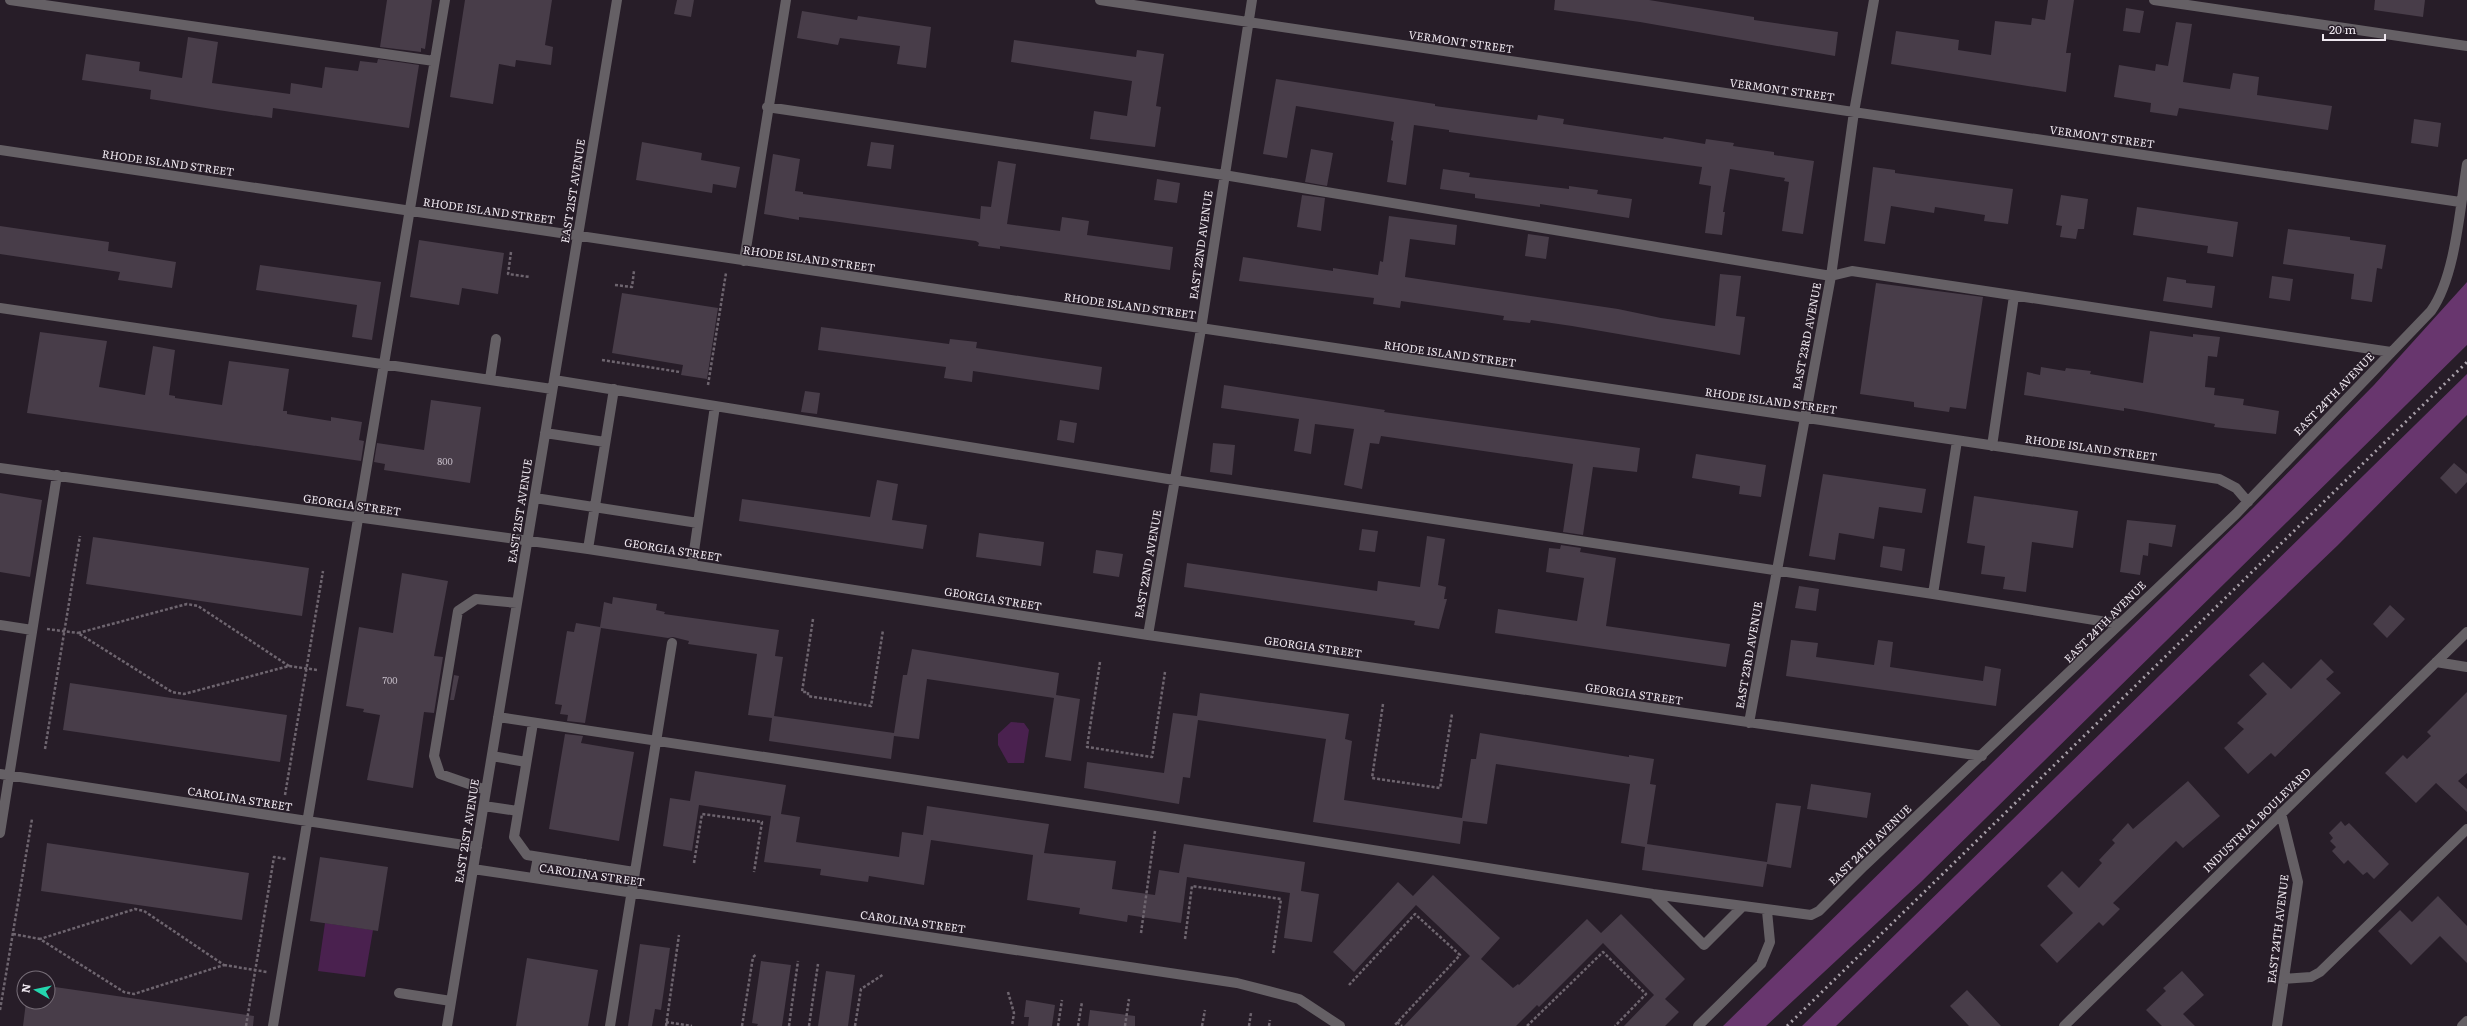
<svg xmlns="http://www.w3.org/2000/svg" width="2467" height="1026" font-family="Literata,serif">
	<rect width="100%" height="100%" fill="#271d28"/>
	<!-- green -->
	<path fill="#4a214f" d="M1011,722L1024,723L1029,730L1024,763H1008L998,745V734Z
		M325,923L373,930L365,977L318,971Z"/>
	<!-- forest -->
	<path fill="#68366e" d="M2467,282V345L1921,882L1766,1026H1723L2253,508L2374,385Z
		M2467,374V415L2338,545L1836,1026H1802Z"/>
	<!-- building -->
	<path fill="#483d49" d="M387,0H432L425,49L421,48V52L380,47Z
		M465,0H552L545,45L553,47L551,65L516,60L515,67L499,64L493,104L450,97Z
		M677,0H694L691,17L674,14Z
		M1555,0H1649L1754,17V20L1838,32L1835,56L1640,22L1554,10Z
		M2048,0H2074L2066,53H2071L2066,92L1891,64L1896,31L1959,40L1958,50L1991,55L1995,21L2031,25L2032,18L2045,20Z
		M2375,0H2425L2423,17L2374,10Z
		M2126,8L2144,11L2140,33L2123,31Z
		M802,11L857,20L858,16L931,27L926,68L897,64L900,46L840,38L838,45L797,38Z
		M2176,22L2192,24L2183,82L2230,89L2233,73L2259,77L2257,95L2332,106L2328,130L2179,108L2177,116L2150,112L2151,103L2114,97L2119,65L2155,71L2156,64L2168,66Z
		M188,37L218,42L212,83L290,94L291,83L322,88L325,67L358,71L360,61L377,63L378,59L419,65L409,128L273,108L272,118L218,110L150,99L151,90L82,80L86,54L140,62L139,71L182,78Z
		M1014,40L1136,57L1137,50L1164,54L1156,106L1161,107L1155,147L1090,139L1094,111L1127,116L1132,81L1011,62Z
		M1276,79L1435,104V106L1537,120L1538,115L1564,119L1563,124L1663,139L1664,137L1705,144L1706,139L1734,143L1733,146L1774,152V155L1814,161L1803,234L1782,231L1789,182L1784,181L1785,178L1730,169L1723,212H1725L1722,235L1705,233L1711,186L1699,184L1702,167L1449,132V130L1414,125L1406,185L1387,182L1393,141L1391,140L1394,122L1296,106L1287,158L1263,154Z
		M2414,119L2441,123L2438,147L2411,143Z
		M642,142L702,153L701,160L740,167L736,188L713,184L712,193L636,180Z
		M871,142L894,145L891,169L867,166Z
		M1311,149L1333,153L1327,186L1305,182Z
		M773,154L800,159L795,191L803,192V194L980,219L981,206L991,207L998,161L1016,164L1007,224L1060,231L1062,217L1089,221L1087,235L1173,247L1170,270L1000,246V249L978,246L979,243L976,241L832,221L799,217V220L764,214Z
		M1873,167L1895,170V173L2013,189L2008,224L1984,221L1985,215L1935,207L1934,213L1891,206L1885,244L1864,241Z
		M1443,169L1470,173L1469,177L1569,189V186L1598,190L1597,194L1632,199L1629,218L1540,204V207L1475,198V194L1440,189Z
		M1157,179L1180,183L1177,203L1154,200Z
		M1302,195L1325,198L1321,231L1297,227Z
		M2061,195L2088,199L2084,229H2078L2076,239L2060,237L2062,226L2056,225Z
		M2137,207L2238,222L2233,257L2207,253L2208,246L2133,235Z
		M1389,216L1457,225L1455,245L1410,239L1405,277L1618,309L1661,318L1715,326L1720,274L1741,276L1736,316L1745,317L1740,355L1572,326L1531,320L1530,323L1503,320L1504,316L1401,301L1400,308L1373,304L1374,298L1239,281L1243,257L1333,271V268L1378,275L1380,261L1383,262Z
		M0,226L109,242L108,251L176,262L172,288L118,280L120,272L0,254Z
		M2288,229L2350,237V240L2386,245L2382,269L2377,268L2372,302L2351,299L2354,274L2283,264Z
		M1528,234L1549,237L1546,259L1525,256Z
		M419,240L504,253L498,294L462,288L459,305L410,297Z
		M260,265L381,282L372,340L352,337L357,305L256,290Z
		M2272,276L2293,279L2290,301L2269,298Z
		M2167,277L2186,280V283L2215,286L2212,308L2163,301Z
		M1876,283L1983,297L1966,409L1950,407L1949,412L1914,407V402L1860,394Z
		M622,293L718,308L707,379L681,375L683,365L612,353Z
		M821,327L949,344L950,339L977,342L976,348L1102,367L1099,390L973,371L972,382L944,378L946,367L818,350Z
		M2150,331L2193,337V334L2220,337L2217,357L2208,356L2205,387L2215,388L2214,395L2244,399L2243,405L2279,411L2276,434L2214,427L2215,424L2124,408V411L2024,395L2027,372L2040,375L2041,367L2065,371L2066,368L2091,371L2090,374L2143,383Z
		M40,332L107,341L99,387L145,395L153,346L175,350L169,395L175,396V398L222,405L229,361L289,369L283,411H287V414L331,421V417L362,422L359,440L364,441L361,461L27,413Z
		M1224,385L1385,410L1384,412L1640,448L1637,472L1593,467L1583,535L1563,532L1573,464L1381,436L1379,444L1370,443L1362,489L1344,485L1354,429L1315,424L1311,454L1294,451L1299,419L1221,408Z
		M805,391L820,393L817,414L801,412Z
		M431,400L481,407L470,483L384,470L385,464L374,462L377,443L424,450Z
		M1060,420L1077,423L1074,443L1057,440Z
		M1213,443L1235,445L1232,475L1210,472Z
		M1696,454L1766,465L1761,497L1739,494L1740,486L1692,478Z
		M2454,463L2467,474V482L2456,494L2440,478Z
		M1823,474L1926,489L1922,513L1879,507L1874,539L1839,533L1835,560L1809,556Z
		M877,480L898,484L892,520L927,525L923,549L739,521L742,499L870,517Z
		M0,493L42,500L30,577L0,572Z
		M1974,496L2078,511L2073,548L2032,542L2026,592L2003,589L2005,577L1981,574L1985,546L1967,543Z
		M2127,520L2176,525L2172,547L2149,543L2148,556L2143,555L2140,575L2120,572Z
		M1362,529L1378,531L1375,552L1359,550Z
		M979,533L1044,542L1041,566L976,557Z
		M1427,536L1445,539L1438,585L1446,587L1444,599H1447L1439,629L1414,625L1415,621L1184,587L1187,563L1377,591L1378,581L1420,587Z
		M93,537L309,568L302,616L86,584Z
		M1561,545L1581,548L1580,552L1616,558L1606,626L1730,644L1726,667L1495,633L1498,609L1577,621L1584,578L1546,572L1549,548L1560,549Z
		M1883,546L1905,549L1902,571L1880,567Z
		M1096,550L1123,554L1119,577L1093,573Z
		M402,573L448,581L434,656L443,657L434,713L424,712L413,788L367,780L380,715L363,712L364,709L346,706L359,627L393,633Z
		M1799,586L1819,589L1816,611L1795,608Z
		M613,597L657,604L656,610L665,612L664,614L779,630L775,656L783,657L774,716L894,733L903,675H907L912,649L1059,673L1056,695L1080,699L1071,761L1045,757L1054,698L927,679L919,739L894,736L891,759L769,741L772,718L748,715L757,654L688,644L689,641L673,637L668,638L601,628L585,723L567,721L568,715L560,714L562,705L555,704L567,631L574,632L576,623L600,627L604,602L612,604Z
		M2390,605L2405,619L2387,638L2373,624Z
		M1791,640L1818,643L1816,657L1874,665L1878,640L1893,642L1890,667L1983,681L1985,666L2001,669L1996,706L1786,676Z
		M2321,659L2334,672L2326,679L2341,693L2275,757L2271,753L2248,774L2224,748L2244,729L2237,723L2267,694L2249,675L2263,662L2291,689Z
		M454,675L459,676L454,700H450Z
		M70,683L287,715L280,762L63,730Z
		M2467,692V773L2458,781L2467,789V812L2436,783L2416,803L2385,773L2403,755L2407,759L2431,736L2427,732Z
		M1200,693L1349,714L1345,739L1352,741L1344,800L1462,818L1471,759H1476L1480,733L1629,757V755L1654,759L1650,784L1656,785L1647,844L1767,862L1776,803L1801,806L1791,868L1767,864L1763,887L1642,870L1645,847L1621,843L1630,784L1496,764L1487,824L1463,821L1460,844L1313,822L1326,739L1198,720L1190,778L1183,777L1179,804L1084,788L1087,762L1164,773L1173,713L1197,716Z
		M565,734L583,736L581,743L634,752L619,841L549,829Z
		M695,771L786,785L781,814L800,817L796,842L899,857L902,832L923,835L927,806L1049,824L1044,853L1116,861L1112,889L1155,895L1159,870L1179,873L1184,844L1305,862L1301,891L1319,894L1312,942L1284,938L1290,893L1187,877L1181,923L1128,915L1127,922L1079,914L1080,908L1027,900L1033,855L931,840L924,885L869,876L868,882L853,880L820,875L821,869L764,862L771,816L699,805L692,851L663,846L670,798L690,801Z
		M2188,781L2220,816L2183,848L2176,841L2113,903L2120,909L2103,926L2099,922L2057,963L2040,945L2073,913L2047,886L2062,871L2079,888L2102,863L2099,860L2115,843L2112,840L2128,823L2133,829Z
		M1811,784L1871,793L1867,818L1807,809Z
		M2341,821L2345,826L2349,823L2389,864L2374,879L2367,872L2363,875L2348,860L2344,864L2332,851L2336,847L2330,841L2333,838L2329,833Z
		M47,843L249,873L242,920L41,891Z
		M320,857L388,867L378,931L310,921Z
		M1433,875L1500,938L1481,959L1513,988L1518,984L1519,985L1587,919L1601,933L1621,914L1685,979L1665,999L1679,1012L1665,1026H1624L1654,995L1603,943L1539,1007L1537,1005L1516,1026H1404L1470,956L1416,905L1354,972L1333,952L1398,882L1413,896Z
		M2438,896L2467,926V963L2440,936L2411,965L2378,931L2400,910L2412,922Z
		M640,944L670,948L661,1010L655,1009L652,1026H628Z
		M527,958L598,970L588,1026H516Z
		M761,961L791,965L782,1026H757L758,1024L752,1023Z
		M826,971L855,975L848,1026H818Z
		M2182,971L2204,995L2183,1014L2195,1026H2162L2146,1010L2166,991L2163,988Z
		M48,986L254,1016L253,1026H23L26,1002H48Z
		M1967,990L2001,1026H1969L1950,1006Z
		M1026,1000L1055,1005L1052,1026H1028L1029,1017H1024Z
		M1090,1010L1135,1016V1026H1088Z"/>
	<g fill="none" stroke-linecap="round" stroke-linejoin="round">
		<!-- path -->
		<path stroke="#6e656f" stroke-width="2.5" stroke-dasharray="3 2" stroke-linecap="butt" d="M511,252L508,274L530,277
			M615,285L632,287L634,271
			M602,360L680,372
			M708,385L726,273
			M813,619L802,692H808V696L871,706L883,630
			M47,629L78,633
			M1100,662L1087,747L1152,757L1165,672
			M289,666L198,606L187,604L78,633L172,692L184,694L289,666L317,670
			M1383,704L1372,778L1440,788L1452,714
			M45,749L80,536
			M285,795L323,571
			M694,863L702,814L762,822L754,872
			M1141,933L1155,831
			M13,934L40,939L124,992L134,994L224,965L144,911L135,909L40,939
			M1185,939L1192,886L1281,899L1273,954
			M224,965L267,972
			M1349,985L1415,914L1460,955L1394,1026
			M1008,992L1014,1013L1012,1026
			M0,1010L32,819
			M666,1022L692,1026
			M1397,1022L1402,1026
			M246,1026L274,857L286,859
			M666,1026L679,935
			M742,1026L753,957L757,954
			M789,1026L798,961
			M809,1026L818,964
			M855,1026L861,989L884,974
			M1058,1026L1062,1000
			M1078,1026L1082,1002
			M1125,1026L1129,999
			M1202,1026L1205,1010
			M1249,1026L1251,1013
			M1269,1026L1270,1020
			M1527,1026L1603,952L1646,994L1615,1026"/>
		<!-- minor -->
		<path stroke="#656065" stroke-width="10" d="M10,0L434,61
			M1100,0L2460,202
			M2154,0L2467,46
			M767,107L1224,175L1831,276L1852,271L2391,352
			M0,150L2219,479L2236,488L2248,502
			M744,261L786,0
			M0,308L552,389
			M490,379L496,339
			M554,380L1174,480L1933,594L2119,624
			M545,433L605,442
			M1992,446L2014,296
			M0,468L588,549L1148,635L1982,756
			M535,498L698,523
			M588,549L614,389
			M692,565L715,406
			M1933,594L1957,441
			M0,625L32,630
			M1148,635L1201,329L1252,0
			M2436,662L2467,667
			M498,717L1157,816L1653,894L1811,915L1819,911L1864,866L2236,514L2431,311C2456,276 2460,206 2467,164
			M533,723L514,837L527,855L634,872
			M1749,723L1831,276L1854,112L1874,0
			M492,756L526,762
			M0,774L477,847
			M486,790L440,774L434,756L458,611L476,599L517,603
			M484,806L518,811
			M0,833L57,475
			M473,869L1237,983L1299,999L1340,1026
			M534,878L538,857
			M582,885L585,864
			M1653,894L1704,945L1742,907
			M2284,979L2311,977L2320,972L2467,829
			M399,993L451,1001
			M273,1026L445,0
			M447,1026L617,0
			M610,1026L672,643
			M1698,1026L1761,964L1770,942L1767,911
			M2064,1026L2467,632
			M2277,1026L2298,882L2281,813
			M2462,1026L2467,1021"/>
		<!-- rail -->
		<path stroke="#a8a0a9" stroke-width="3" stroke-dasharray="2 4" stroke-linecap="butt" d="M1787,1026L2467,362"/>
	</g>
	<g text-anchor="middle" stroke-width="3" stroke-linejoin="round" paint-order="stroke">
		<!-- number labels -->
		<g font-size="9" fill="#c4bcc6">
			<text x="445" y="465">800</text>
			<text x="390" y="684">700</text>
		</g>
		<!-- street labels -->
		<g font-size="11" fill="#eee7ef" stroke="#271d28">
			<text transform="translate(1461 42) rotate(8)" y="4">VERMONT STREET</text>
			<text transform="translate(1782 90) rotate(8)" y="4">VERMONT STREET</text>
			<text transform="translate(2102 137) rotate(8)" y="4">VERMONT STREET</text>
			<text transform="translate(168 163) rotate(8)" y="4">RHODE ISLAND STREET</text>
			<text transform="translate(573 191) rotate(-81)" y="4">EAST 21ST AVENUE</text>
			<text transform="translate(489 211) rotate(8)" y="4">RHODE ISLAND STREET</text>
			<text transform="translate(1201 245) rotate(-82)" y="4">EAST 22ND AVENUE</text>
			<text transform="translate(809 259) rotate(8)" y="4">RHODE ISLAND STREET</text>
			<text transform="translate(1130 306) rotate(8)" y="4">RHODE ISLAND STREET</text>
			<text transform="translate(1807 336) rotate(-79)" y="4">EAST 23RD AVENUE</text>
			<text transform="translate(1450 354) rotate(8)" y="4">RHODE ISLAND STREET</text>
			<text transform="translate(2334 394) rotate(-46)" y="4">EAST 24TH AVENUE</text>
			<text transform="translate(1771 401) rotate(8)" y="4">RHODE ISLAND STREET</text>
			<text transform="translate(2091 448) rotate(8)" y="4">RHODE ISLAND STREET</text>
			<text transform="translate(352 505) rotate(8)" y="4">GEORGIA STREET</text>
			<text transform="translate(520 511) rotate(-81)" y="4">EAST 21ST AVENUE</text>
			<text transform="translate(673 550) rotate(9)" y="4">GEORGIA STREET</text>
			<text transform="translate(1148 564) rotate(-80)" y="4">EAST 22ND AVENUE</text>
			<text transform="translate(993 599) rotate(9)" y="4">GEORGIA STREET</text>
			<text transform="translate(2105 622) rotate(-45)" y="4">EAST 24TH AVENUE</text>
			<text transform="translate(1313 647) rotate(8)" y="4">GEORGIA STREET</text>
			<text transform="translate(1749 655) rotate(-80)" y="4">EAST 23RD AVENUE</text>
			<text transform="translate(1634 694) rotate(8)" y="4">GEORGIA STREET</text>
			<text transform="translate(240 799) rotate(9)" y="4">CAROLINA STREET</text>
			<text transform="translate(2257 820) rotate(-44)" y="4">INDUSTRIAL BOULEVARD</text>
			<text transform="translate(467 831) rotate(-81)" y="4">EAST 21ST AVENUE</text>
			<text transform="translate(1870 845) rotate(-44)" y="4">EAST 24TH AVENUE</text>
			<text transform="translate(592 875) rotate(8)" y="4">CAROLINA STREET</text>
			<text transform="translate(913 922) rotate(8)" y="4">CAROLINA STREET</text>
			<text transform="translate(2278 929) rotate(-83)" y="4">EAST 24TH AVENUE</text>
		</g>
	</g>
	<!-- north arrow -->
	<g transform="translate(36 990) rotate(279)"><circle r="19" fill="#271d28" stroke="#776e78"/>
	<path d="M0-3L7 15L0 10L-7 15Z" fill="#24d5ae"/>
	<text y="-6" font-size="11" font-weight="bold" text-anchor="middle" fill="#eee7ef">N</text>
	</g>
	<!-- scale -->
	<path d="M2323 34v6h62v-6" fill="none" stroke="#eee7ef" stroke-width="2"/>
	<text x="2329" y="34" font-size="12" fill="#eee7ef" stroke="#271d28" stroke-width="3" paint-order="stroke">20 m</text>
</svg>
